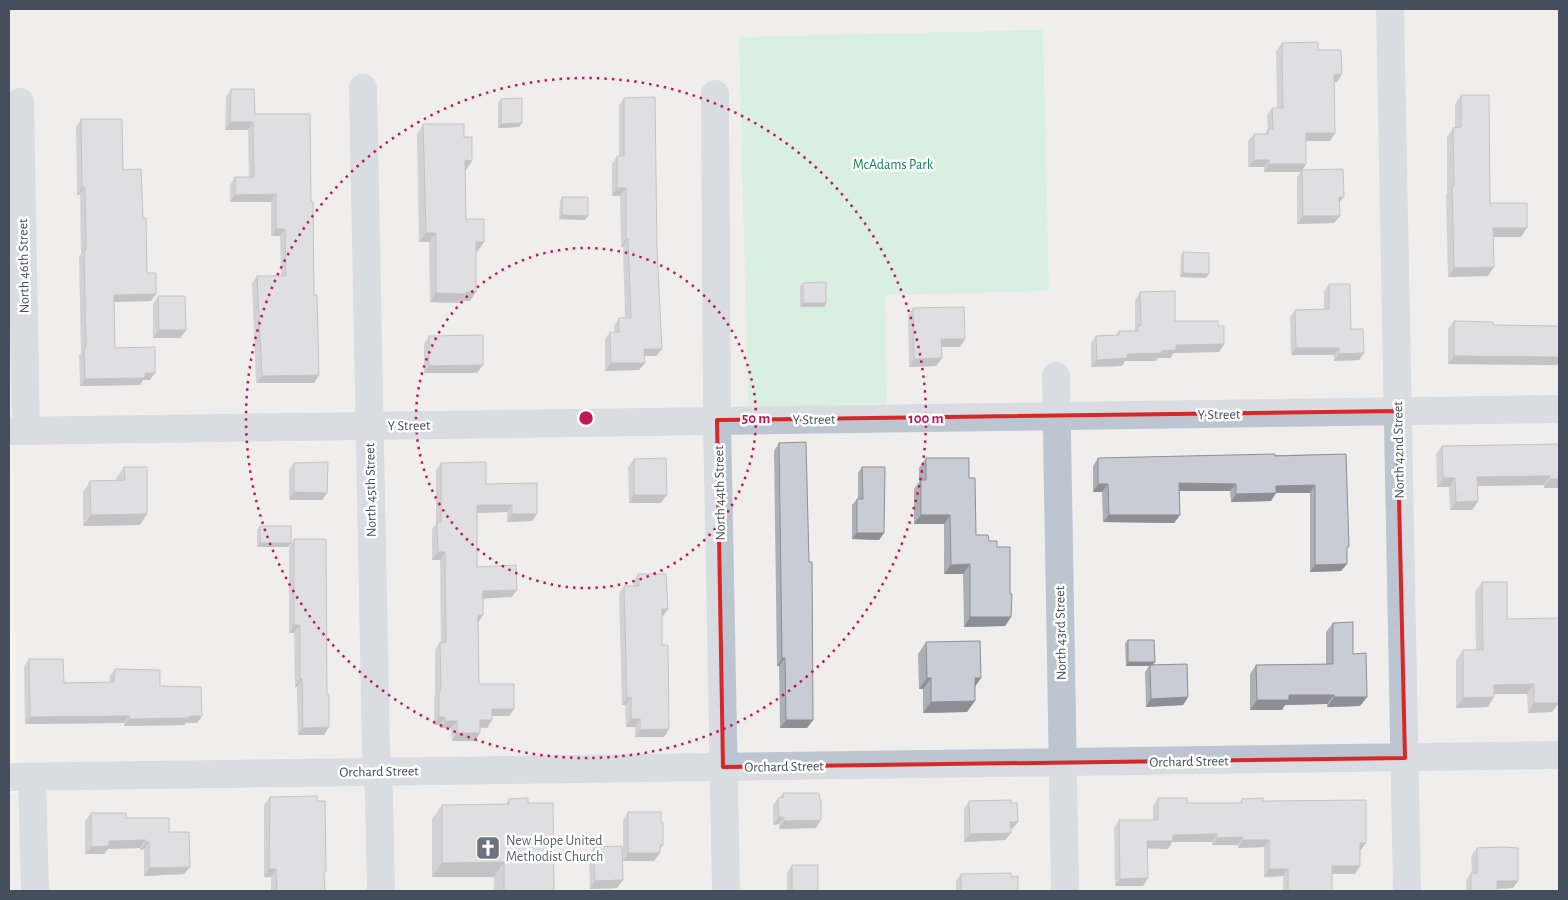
<svg xmlns="http://www.w3.org/2000/svg" width="1568" height="900" font-family="'Alegreya Sans',sans-serif">
	<rect width="100%" height="100%" fill="#f0eeed"/>
	<!-- commercial -->
	<path fill="#fcf8e6" d="M9,158L17,793L9,794Z"/>
	<!-- green -->
	<path fill="#baf0d5" d="M1043,30L1049,291L885,295L887,404L748,407L739,37Z"/>
	<g fill="none" stroke-linecap="round" stroke-linejoin="round">
		<!-- minor -->
		<path stroke="#bdc6d0" stroke-width="28" d="M1390,9L1407,891
			M363,88L376,750L379,794L381,891
			M715,94L717,420L726,891
			M20,102L26,431
			M1056,376L1065,891
			M9,431L1559,409
			M9,777L1559,755
			M32,777L35,891"/>
	</g>
	<!-- wall -->
	<path fill="#adafb6" d="M1282,43L1318,50L1342,74L1337,82H1335L1330,141H1306V164L1301,172H1264V167H1248V141L1254,134H1265L1268,129L1267,115L1272,108H1277L1276,51Z
		M231,89L255,114L311,200L314,383H256L252,283L257,276H281L280,236H271V202H230V185L235,177H249L248,130H225L226,97Z
		M1461,95L1490,203L1521,237H1493L1488,276L1448,277L1446,195L1447,193V137L1453,128H1455V104Z
		M624,98L657,249L662,349L656,356H645V363L639,370L605,371V339L610,332H614V326L619,318H625L623,247H621L620,196H612V164L617,156H619V105Z
		M501,99L522,123L519,127L498,128V103Z
		M81,119L123,170L143,218L147,273L151,301L114,302L115,348L150,380H143L140,385L80,386L79,355L81,353L79,257L81,254L80,194L77,195L76,127Z
		M423,124L464,137L466,170H465L466,219L478,251H476L470,301H461L460,303L430,302L429,242H419L417,134Z
		M1302,170L1339,203L1340,216L1334,223L1297,224V177Z
		M562,197L585,220L559,219L560,201Z
		M1183,252L1209,274L1206,278L1180,277L1181,256Z
		M803,283L826,303L824,307H800V286Z
		M1329,284L1364,353L1359,360L1334,361V355H1291L1290,317L1295,310L1324,309V291Z
		M1140,292L1175,321L1218,326L1224,344L1219,352L1174,353L1170,358H1158L1156,361H1125L1122,366L1091,367V343L1096,336L1116,335L1119,331H1134L1135,330V300Z
		M158,296L186,330L180,338H153V304Z
		M913,308L965,339L960,347H942V358L936,366L909,367L908,315Z
		M1454,321L1493,325L1557,365L1448,364V329Z
		M429,336L483,365L477,373H424V344Z
		M779,443L813,720L807,728H780L779,666H777L774,451Z
		M1559,444V488H1544V485L1477,486L1478,501L1472,510H1450L1449,487H1437L1436,454L1442,446Z
		M1346,454L1347,564L1341,571L1310,572V493H1276L1271,501L1231,502L1230,491H1179L1180,515L1174,523L1103,522L1102,492H1093V466L1098,458Z
		M926,458L969,478L976,535L989,541L997,547L1010,594L1011,617L1005,626L964,627L963,574H944V524H914V489L919,482V468Z
		M634,459L661,503H629L628,467Z
		M294,463L327,493L322,500H289V470Z
		M441,463L486,484L537,514L532,521L507,522V512L477,513V567L512,597L483,598L478,623L479,684L514,709L509,716H492L487,728H480V733L475,741H452L451,728H440V725H434V698L435,696V650L440,642H441L440,560H432V529L436,524V470Z
		M124,467L140,525L83,526V492L90,481L117,480L116,478Z
		M862,467L884,533L879,540L852,539V505L857,499H858V473Z
		M260,526L291,543L288,547H257V530Z
		M294,539L327,694L324,735H298L297,687H295L294,633H289V547Z
		M638,574L668,609L663,616H662V645L669,729L664,737H635V727H626L625,705H622L619,594L624,586H633V582Z
		M1482,582L1558,693L1552,712L1528,713L1527,694H1494L1488,707L1456,708V660L1463,650H1476L1475,592Z
		M1333,623L1353,654L1367,697L1360,706L1327,707V704L1285,705L1282,710H1250V674L1256,665L1326,664V632Z
		M1128,640L1155,662L1153,665L1188,697L1183,705L1146,707L1145,672L1149,666H1126L1125,644Z
		M926,642L981,678L975,687L967,712L923,713V689H919L918,654Z
		M29,659L64,683L109,682L110,676L115,669L160,686L202,716L197,723H186L184,725L124,726V723L25,724L24,666Z
		M783,793L816,828L779,829V824L773,825V805L778,798H780Z
		M270,797L324,875L325,891H271V877H264V805Z
		M1158,798L1187,803H1239L1242,799L1263,801L1366,843L1360,850L1355,874H1332V891H1283V876L1264,877V847L1238,848V845H1212V842H1172L1168,849L1148,848L1143,886H1115L1114,828L1119,820H1153V806Z
		M509,799L528,803L554,891H494V877H432V819L442,805L506,804Z
		M969,801L1011,803L1012,829H1010L1011,833L1005,840L964,842V809Z
		M628,812L661,822L663,845L660,849L654,861H623V820Z
		M91,813L126,818L169,832L190,867L184,874L144,876V849L140,850V848L108,849L104,854H85V821Z
		M594,847L623,880L617,888L590,889L589,855Z
		M1477,848L1513,888L1497,889V891H1466V880L1471,873H1472L1471,856Z
		M792,865L818,891H787V873Z
		M961,874L1011,877L1018,891H956V881Z"/>
	<!-- shaded-wall -->
	<path fill="#8d8f94" d="M1342,74L1337,82H1329L1334,75Z
		M230,122H253L248,130H225Z
		M522,123L519,127L498,128L501,124Z
		M1306,133H1335L1330,141H1301Z
		M465,160L472,161L466,170L459,169Z
		M1254,160H1269L1264,167H1248Z
		M1269,164H1306L1301,172H1264Z
		M82,187H85L80,194L77,195Z
		M617,188H626L620,196H612Z
		M276,194L271,202H230L235,195Z
		M1339,197H1344L1338,205Z
		M562,215L588,216L585,220L559,219Z
		M1303,216H1340L1334,223L1297,224Z
		M1493,228H1527L1521,237H1487Z
		M276,229H285L280,236H271Z
		M426,233H436L429,242H419Z
		M626,239H628L623,247H621Z
		M476,242H484L478,251H469Z
		M1494,267L1488,276L1448,277L1454,268Z
		M1183,273L1209,274L1206,278L1180,277Z
		M476,292L470,301H461L460,303L430,302L436,293Z
		M156,294L151,301L109,302L114,295Z
		M803,303H826L824,307H800Z
		M159,330H186L180,338H153Z
		M941,339H965L960,347H936Z
		M1224,344L1219,352L1174,353L1170,358H1158L1156,361H1125L1122,366L1091,367L1097,360L1127,354L1162,351L1176,345Z
		M1296,348H1339L1334,355H1291Z
		M644,349H662L656,356H639Z
		M1364,353L1359,360L1334,361L1339,354Z
		M1454,356L1559,357V362L1557,365L1448,364Z
		M942,358L936,366L909,367L914,359Z
		M611,363H645L639,370L605,371Z
		M483,365L477,373H424L429,366Z
		M145,373H155L150,380H143L140,385L80,386L85,379Z
		M319,375L314,383H256L262,376Z
		M1550,476L1544,485L1471,486L1477,477Z
		M1443,478H1455L1449,487H1437Z
		M1550,479H1559V488H1544Z
		M1179,483L1236,484L1230,491H1173Z
		M1098,484H1108L1102,492H1093Z
		M1315,485L1310,493H1276L1271,501L1231,502L1236,494L1276,486Z
		M294,492L327,493L322,500H289Z
		M634,495H667L661,503H629Z
		M1478,501L1472,510H1450L1456,502Z
		M477,505H512L507,512L472,513Z
		M147,514L140,525L83,526L91,515Z
		M512,514H537L532,521L507,522Z
		M921,515H950L944,524H914Z
		M1109,515H1180L1174,523L1103,522Z
		M857,533H884L879,540L852,539Z
		M260,543H291L288,547H257Z
		M438,552H445L440,560H432Z
		M970,564L963,574H944L951,565Z
		M1347,564L1341,571L1310,572L1315,565Z
		M517,590L512,597L478,599L483,591Z
		M662,609H668L663,616H656Z
		M483,615L478,623V616Z
		M970,617H1011L1005,626L964,627Z
		M294,625H300L294,633H289Z
		M782,658H785L779,666H777Z
		M1128,662H1155L1152,666L1150,665L1149,666H1126Z
		M927,678H931L923,689H919Z
		M975,678H981L973,689Z
		M300,679H302L297,687H295Z
		M1534,684L1527,694H1488L1494,685Z
		M1289,695H1334L1327,704L1285,705L1282,710H1250L1257,700Z
		M631,697L625,705H622L627,698Z
		M1188,697L1183,705L1146,707L1151,699Z
		M1334,697H1367L1360,706L1327,707Z
		M1494,697L1488,707L1456,708L1463,698Z
		M975,701L967,712L923,713L931,702Z
		M1534,703H1559L1552,712L1528,713Z
		M492,709H514L509,716H487Z
		M129,716L124,723L25,724L30,717Z
		M202,716L197,723H186L184,725L124,726L129,719Z
		M439,717H445L440,725H434Z
		M631,719H640L635,727H626Z
		M480,720H492L487,728L475,727Z
		M786,720H813L807,728H780Z
		M445,721H457L451,728H440Z
		M329,727L324,735H298L303,728Z
		M669,729L664,737H635L640,730Z
		M457,733H480L475,741H452Z
		M779,817H784L779,824L773,825Z
		M821,820L816,828L779,829L784,821Z
		M1010,822H1018L1012,829L1005,830Z
		M1011,833L1005,840L964,842L970,834Z
		M1217,834L1212,842H1172L1168,849L1142,848L1147,841L1173,835Z
		M1243,837L1238,845H1212L1217,838Z
		M145,840L140,848L108,849L104,854H85L91,847L109,841Z
		M1243,840H1269L1264,847L1238,848Z
		M146,842H149L144,849L140,850Z
		M1360,843H1366L1361,850H1355Z
		M628,853H660L654,861H623Z
		M504,862L494,877H432L442,863Z
		M1332,866H1360L1355,874H1327Z
		M190,867L184,874L144,876L149,868Z
		M269,869H276L271,877H264Z
		M1269,869H1288L1283,876L1264,877Z
		M1148,878L1143,886H1115L1120,879Z
		M623,880L617,888L590,889L595,881Z
		M1497,881H1518L1513,888L1491,889Z"/>
	<!-- building -->
	<path fill="#c9ccd4" stroke="#8d8f94" d="M1318,42V50H1341L1342,74L1334,75L1335,133H1306V164H1269V160H1254V134H1268V129H1273L1272,108H1283L1282,43Z
		M231,89H254L255,114H310L311,200L313,203L314,295H317L319,375L262,376L257,276H286L285,229H276V194L235,195V177H254L253,122H230Z
		M1461,95H1489L1490,203H1527V228H1493L1494,267L1454,268L1452,186H1454L1453,128L1461,127Z
		M655,97L657,249L662,349H644L645,363H611L610,332H619V318H631L628,239H626V188H617V156H624V98Z
		M522,98V123L501,124V99Z
		M81,119H122L123,170L141,169L143,218H146L147,273H156V294L114,295L115,348L155,347V373H145V378L85,379L84,348H86L84,250H86L85,187H82Z
		M423,124H464V137H472V161L465,160L466,219H484V242H476V292H466V294L436,293V233H426Z
		M1343,169L1344,197H1339L1340,216H1303L1302,170Z
		M562,197H588V216L562,215Z
		M1183,252L1209,253V274L1183,273Z
		M826,282V303H803V283Z
		M1329,284H1350L1351,329H1363L1364,353L1339,354V348H1296L1295,310L1329,309Z
		M1175,291V321H1218V326H1224V344L1176,345V350L1162,351V353L1127,354V358L1097,360L1096,336L1119,335V331H1138V326H1141L1140,292Z
		M158,296H185L186,330H159Z
		M964,307L965,339H941L942,358L914,359L913,308Z
		M1454,321L1493,322V325L1559,326V357L1454,356Z
		M483,335V365L429,366V336Z
		M806,442L809,562H812L813,720H786L785,658H782L779,443Z
		M1559,444V479H1550V476L1477,477L1478,501L1456,502L1455,478H1443L1442,446Z
		M1275,454V456L1346,454L1349,547H1347V564L1315,565V485L1276,486V493L1236,494V484L1179,483L1180,515H1109L1108,484H1098V458Z
		M666,458L667,495H634V459Z
		M926,458H969V478H975L976,535H988L989,541H997V547H1010V594H1012L1011,617H970V564L951,565L950,515H921V480H926Z
		M328,462L327,493L294,492V463Z
		M486,462V484L537,483V514H512V505H477V567L516,565L517,590L483,591V615L478,616L479,684H514V709H492V720H480V733H457V721H445V717H439V691H441L440,642L446,643L445,552H438L437,522H441V463Z
		M124,467H147V514L91,515L90,481L125,480Z
		M862,467H885L884,533H857V499H863Z
		M260,526H291V543H260Z
		M294,539H326L327,694H329V727L303,728L302,679H300V625H294Z
		M638,574H666L668,609H662V645H668L669,729L640,730V719H631V697L627,698L624,586H639Z
		M1482,582H1507V619L1559,618V703H1534V684L1494,685V697L1463,698V650H1483Z
		M1353,622V654L1366,653L1367,697H1334V695H1289V700H1257L1256,665L1333,664V623Z
		M1128,640H1154L1155,662H1128Z
		M980,641L981,678H975V701L931,702V678H927L926,642Z
		M29,659H63L64,683L114,682L115,669L160,670V686L201,687L202,716H189V718L129,719V716L30,717Z
		M1187,664L1188,697L1151,699L1150,665Z
		M783,793H819L820,800H821V820L784,821V817H779L778,798L784,797Z
		M317,796V801H325L326,872H324L325,891H277L276,869H269L270,797Z
		M528,798V803H553L554,891H504V862L442,863V805L509,804V799Z
		M1158,798H1187V803H1242V799L1263,798V801H1273L1366,800V843H1360V866H1332V891H1288V869H1269V840H1243V837L1217,838V834L1173,835V841H1147L1148,878L1120,879L1119,820H1158Z
		M1011,800V803H1017L1018,822H1010L1011,833L970,834L969,801Z
		M628,812H661V822H663V845H660V853H628Z
		M91,813H126V818H169V832H189L190,867L149,868V842H146L145,840L109,841V846L91,847Z
		M622,846L623,880L595,881L594,847Z
		M1504,847L1518,848V881H1497V891H1471V873H1477V848Z
		M792,865H818V891H792Z
		M1011,873V877L1018,876V891H961V874Z"/>
	<!-- marked area -->
	<path d="M0 0H1568V900H0ZM1397,411L1405,758L723,767L717,420Z" fill="#f0eeed" fill-opacity=".55" fill-rule="evenodd"/>
	<path fill="none" stroke="#d62828" stroke-width="4" stroke-linejoin="round" d="M1397,411L1405,758L723,767L717,420Z"/>
	<!-- distance rings -->
	<g fill="none" stroke="#c2185b" stroke-width="2.5" stroke-dasharray="2.5 5">
		<circle cx="586" cy="418" r="170"/>
		<circle cx="586" cy="418" r="340"/>
	</g>
	<!-- icons -->
	<defs>
		<symbol id="church-square" viewBox="-11 -11 22 22"><rect x="-9" y="-9" width="18" height="18" rx="4" fill="#6b7280" stroke="#fff"/><path d="M-1.2-6h2.4v3.5h3.3v2.4h-3.3V6h-2.4V-.1h-3.3v-2.4h3.3Z" fill="#fff"/></symbol>
	</defs>
	<g fill-rule="evenodd">
		<use href="#church-square" x="474" y="834" width="28" height="28"/>
	</g>
	<g text-anchor="middle" stroke-width="5" stroke-linejoin="round" paint-order="stroke">
		<!-- park labels -->
		<g font-size="14" fill="#147f57" stroke="#fff">
			<text x="893" y="169">McAdams Park</text>
		</g>
		<!-- street labels -->
		<g font-size="14" fill="#454e5c" stroke="#fff">
			<text transform="translate(23 266) rotate(-91)" y="5">North 46th Street</text>
			<text transform="translate(1219 414) rotate(-1)" y="5">Y Street</text>
			<text transform="translate(814 419) rotate(-1)" y="5">Y Street</text>
			<text transform="translate(409 425) rotate(-1)" y="5">Y Street</text>
			<text transform="translate(1398 450) rotate(-91)" y="5">North 42nd Street</text>
			<text transform="translate(370 490) rotate(-91)" y="5">North 45th Street</text>
			<text transform="translate(719 493) rotate(-91)" y="5">North 44th Street</text>
			<text transform="translate(1060 633) rotate(-91)" y="5">North 43rd Street</text>
			<text transform="translate(1189 761) rotate(-1)" y="5">Orchard Street</text>
			<text transform="translate(784 766) rotate(-1)" y="5">Orchard Street</text>
			<text transform="translate(379 771) rotate(-1)" y="5">Orchard Street</text>
		</g>
		<!-- worship labels -->
		<g font-size="14" fill="#5b616d" stroke="#fff" text-anchor="start">
			<text x="506" y="845">New Hope United<tspan x="506" dy="16">Methodist Church</tspan></text>
		</g>
	</g>
	<circle cx="586" cy="418" r="8" fill="#c2185b" stroke="#fff" stroke-width="2.5"/>
	<g font-size="15" text-anchor="middle" font-weight="bold" fill="#c2185b" stroke="#fff" stroke-width="5" stroke-linejoin="round" paint-order="stroke">
		<text x="756" y="423">50 m</text>
		<text x="926" y="423">100 m</text>
	</g>
	<!-- border -->
	<rect width="1568" height="900" fill="none" stroke="#454e5c" stroke-width="20"/>
</svg>
